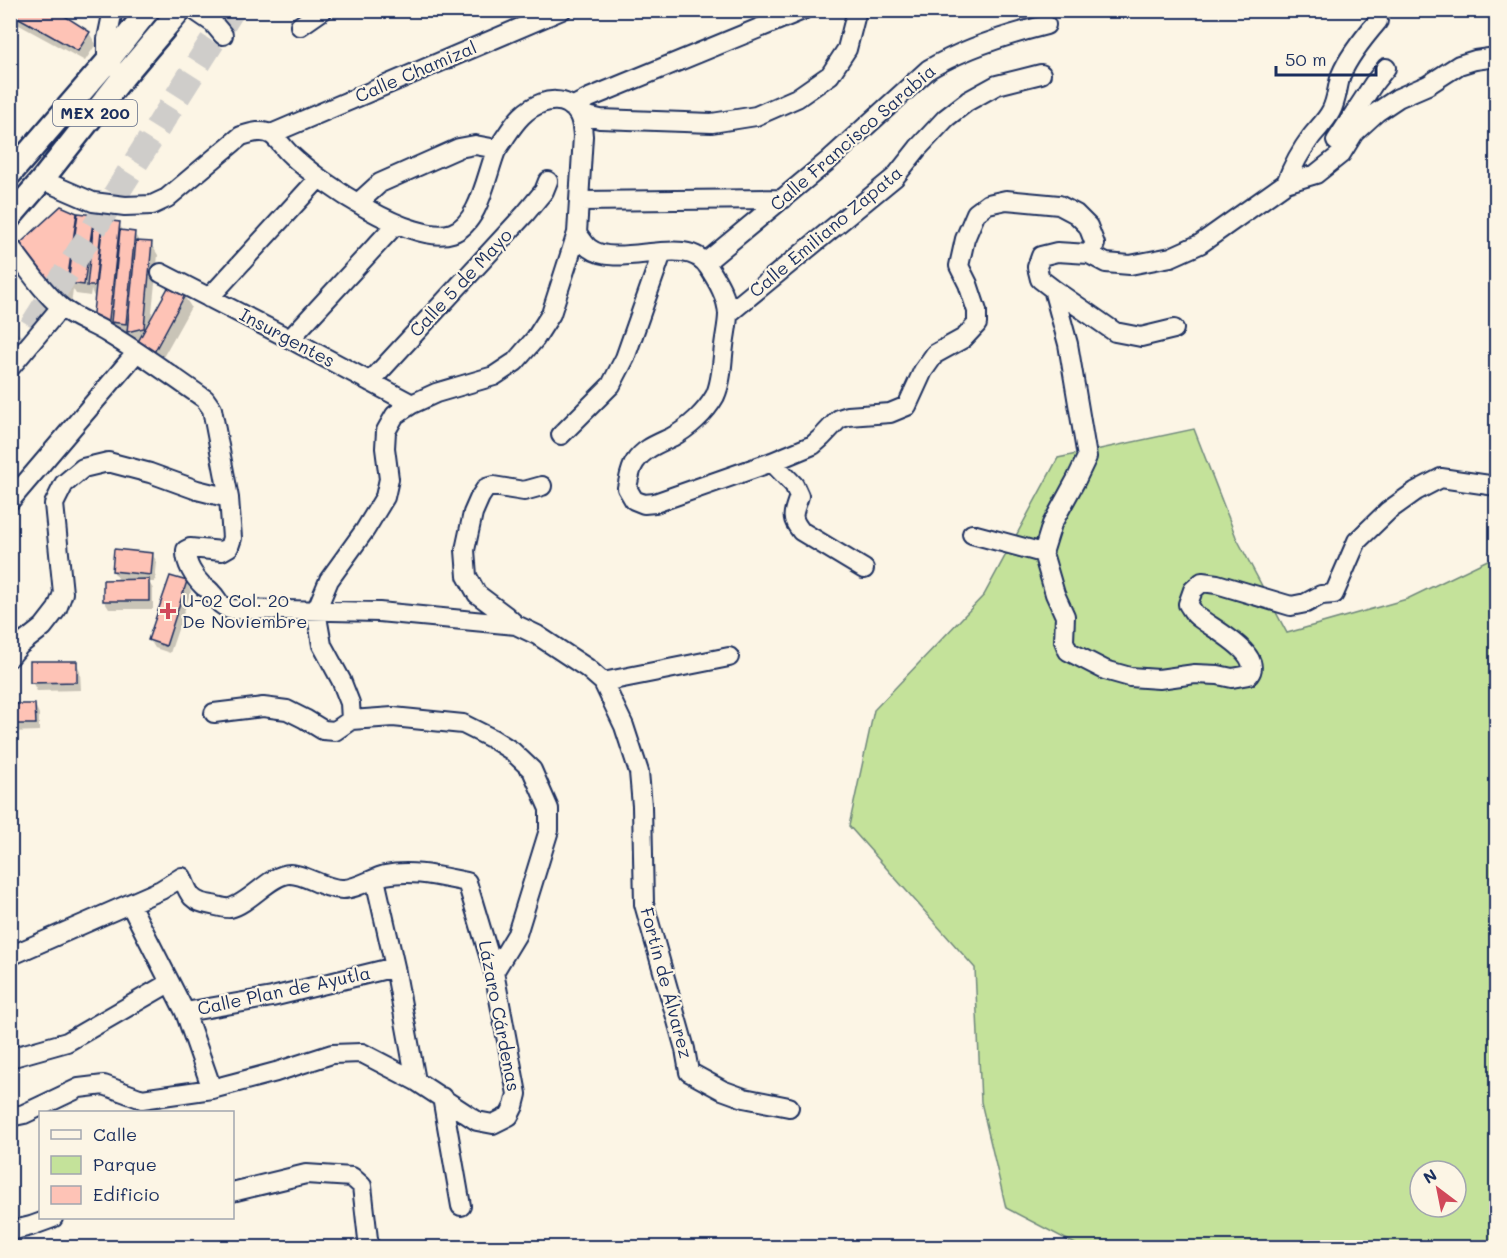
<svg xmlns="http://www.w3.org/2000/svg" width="1507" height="1258" font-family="Mali,sans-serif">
	<rect width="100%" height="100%" fill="#fcf5e5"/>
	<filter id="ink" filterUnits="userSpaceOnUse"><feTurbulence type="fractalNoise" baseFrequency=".0167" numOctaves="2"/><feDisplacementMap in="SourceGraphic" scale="12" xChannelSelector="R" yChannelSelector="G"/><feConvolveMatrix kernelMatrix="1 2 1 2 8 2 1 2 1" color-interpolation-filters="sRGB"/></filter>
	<g filter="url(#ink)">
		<!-- green -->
		<path fill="#c4e29a" stroke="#70887c" stroke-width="1.5" fill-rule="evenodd" d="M1194,429L1236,537L1287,633L1407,599L1496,556V1247H1081L1006,1208L981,1102L975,968L849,826L874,710L984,595L1058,458ZM1420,1171H1456V1207H1420Z"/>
		<!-- shadow -->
		<path fill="#0003" d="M10,10L62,16L89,33L96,44L85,61L10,20Z
			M76,214L79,220L93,217L97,223L119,224L124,232L134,233L140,243L151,244L158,255L151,321L184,296L191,307L157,368L140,341L135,342L131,334L119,333L115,327L113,338L91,290L90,296L76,294L73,289L70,313L23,259Z
			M152,554L157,562L155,582H149L153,589V609H109L104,601L119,581L113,571Z
			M186,582L191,591L170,653L155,648L150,640Z
			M76,662L80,671L81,690L37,691L32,682Z
			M35,705L39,714V731L10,732V706Z
			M10,738L16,746L17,764L10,765Z"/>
		<!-- building -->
		<path fill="#fec3b6" stroke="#1b2f5e" stroke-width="1.5" d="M10,10H60L63,15L90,32L78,51L10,13Z
			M61,206L77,213L64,304L15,248Z
			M78,213L94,215L84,285L68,283Z
			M103,220L120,222L108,328L92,322Z
			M94,221L102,222L95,286H87Z
			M120,230L135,232L126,324L111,322Z
			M136,241L152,242L144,328L127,332Z
			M169,286L185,295L151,358L134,349Z
			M114,549L153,553L151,575L112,571Z
			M170,576L187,581L166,646L148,640Z
			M149,579V601H103V580Z
			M30,661H77V682L30,683Z
			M10,704H35L36,724H10Z"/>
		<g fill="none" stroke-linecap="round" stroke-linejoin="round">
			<!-- highway-tunnel -->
			<path stroke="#cfcdca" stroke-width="26" stroke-dasharray="26 13" stroke-linecap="butt" d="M11,360L232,10"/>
			<defs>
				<path id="minor" d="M194,10L213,23L223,35
					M300,26L323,10
					M112,66L107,62V39L113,10
					M572,107L589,98L803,10
					M579,114L600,119L712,123L756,116L797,98L830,75L847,49L857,10
					M271,134L562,10
					M1336,141L1374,83L1386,68
					M42,180L93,202L125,206L152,205L167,198L241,136C251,133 263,129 272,135C279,140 284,149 291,155C319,182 413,246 452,233C479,224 486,176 496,151C499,146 503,141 506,136C516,121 525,109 542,103C550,100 561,100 568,104C581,112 582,123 583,136L577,233L551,314L535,339L515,362L494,376L436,393L412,404L395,415L386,431L385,448L389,479L385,497L365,530L329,580L316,611L322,645L341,680L350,703L351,720
					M1286,183C1293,165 1299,153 1311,137C1317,129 1326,121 1331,111C1337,100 1337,87 1341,75C1348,57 1366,35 1378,21
					M580,201L783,199
					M358,203L380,183L459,148L475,145L497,149
					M577,233C581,238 584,244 589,248C619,271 688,231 709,268C718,282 727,297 728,314C728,324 725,336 724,346C722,362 722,381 715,396C706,412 689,428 672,437C658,444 644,448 635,462C630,469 629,479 627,488L634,500L644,504L655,503L772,462L813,445L822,437L839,419L848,416L890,413L907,406L923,371L935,354L964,338L977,324V311L968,284L959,266L965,239L976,213L988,204L1006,200L1059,205L1076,214L1088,226L1095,244L1089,254L1057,252L1041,256L1037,267L1040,279L1053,289L1115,332L1141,337L1174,329
					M10,246C26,266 41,290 61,307C75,319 94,324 109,334C142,354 173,377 205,399L212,409L229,498L232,538L229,547L222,551L190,548L186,550C185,563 194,577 203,586C206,588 209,589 211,592C220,601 215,602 229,609L379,612L516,625L537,635L587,668L603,682L624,726L639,772L642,806L644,904L685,1049L689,1072L722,1090L744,1098L789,1107
					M1089,254L1106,263L1130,265L1171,257L1200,244L1286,183L1316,174L1341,154L1354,133L1377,112L1398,98L1428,85L1459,65L1475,60L1496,57
					M706,262L829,160L929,69C965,48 1006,35 1046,25
					M161,273L290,339L412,404
					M1053,289L1068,344L1087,457L1076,480L1052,524L1043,553L1055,594L1065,616L1064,641L1068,651L1105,670L1130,677L1159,679L1195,674L1218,675L1232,678L1249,675C1265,654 1209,627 1197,616C1193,613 1191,608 1188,604L1193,590L1202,582L1217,584L1291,606L1306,603L1321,595L1334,594L1357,541L1388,511L1416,491L1441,478L1496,486
					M209,298L319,178
					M728,314L895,177L918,148L946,118L968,101L997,85L1041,74
					M290,339L396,224
					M10,368L61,307
					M370,382L525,214L544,191L548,181
					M561,435L611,385L625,358L662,253
					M772,462L794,485L799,496C794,513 789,516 801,531L864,569
					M10,501L137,352
					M972,534L1043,553
					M516,625L505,615L477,594L467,576L465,550L473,513L480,497L486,488L493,486L524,491L542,486
					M10,657L20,645L43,627L57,609L63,593L54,504L64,484L83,468L108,462L150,473L197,490L229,498
					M603,682L729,657
					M214,713L263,707L287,710L305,719L323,730L335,731L351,720L393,717L463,724L493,739L512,751L532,770L549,809V830L517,934L494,972
					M375,879L395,967L416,1081
					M130,904L185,1012L212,1089
					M10,956L161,890L182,877C189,895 191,902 212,905C218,906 225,909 230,908C250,903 271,874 290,874C306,874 323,889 342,889C354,890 373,878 385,875C413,869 441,877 467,882L494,972L517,1094L514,1106L509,1116L493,1124L477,1121L416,1081L362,1053L332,1054L276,1072L212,1089L142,1099L104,1085L79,1088L24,1114L10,1117
					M185,1012L272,997L395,967
					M10,1058L67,1042L169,983
					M442,1097L461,1206
					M232,1192L306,1174L352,1177L362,1186L369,1248
					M10,1231L31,1226L53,1218"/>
				<path id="major" d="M10,174L107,62L148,10
					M10,217L42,180L124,76L180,10"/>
			</defs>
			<!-- minor casing -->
			<use href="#minor" stroke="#1b2f5e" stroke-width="22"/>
			<!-- major casing -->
			<use href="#major" stroke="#1b2f5e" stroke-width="27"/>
			<!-- minor -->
			<use href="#minor" stroke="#fcf5e5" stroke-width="18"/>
			<!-- major -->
			<use href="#major" stroke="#fcf5e5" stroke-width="22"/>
		</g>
	</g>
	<!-- markers -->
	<path fill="#d1495b" stroke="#fcf5e5" stroke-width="2" d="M165 602h6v6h6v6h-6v6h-6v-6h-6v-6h6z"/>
	<g text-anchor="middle" stroke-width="4.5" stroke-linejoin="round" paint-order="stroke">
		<!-- shield labels -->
		<rect fill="#fcf5e5" stroke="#5e6a86" stroke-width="1.5" x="53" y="100" width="84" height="26" rx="4.5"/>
		<g font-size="16" font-weight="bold" fill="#1b2f5e">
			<text x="95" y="119">MEX 200</text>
		</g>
		<!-- street labels -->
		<g font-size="18" fill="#1b2f5e" stroke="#fcf5e5">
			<text transform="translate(416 72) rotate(-23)" y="6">Calle Chamizal</text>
			<text transform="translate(853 138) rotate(-41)" y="6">Calle Francisco Sarabia</text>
			<text transform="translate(826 232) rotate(-40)" y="6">Calle Emiliano Zapata</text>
			<text transform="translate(461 283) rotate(-47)" y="6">Calle 5 de Mayo</text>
			<text transform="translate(287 338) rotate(28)" y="6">Insurgentes</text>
			<text transform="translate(666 983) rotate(75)" y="6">Fortín de Álvarez</text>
			<text transform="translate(284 991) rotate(-12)" y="6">Calle Plan de Ayutla</text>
			<text transform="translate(499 1016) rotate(79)" y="6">Lázaro Cárdenas</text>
		</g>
		<!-- poi labels -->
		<g font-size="18" fill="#1b2f5e" stroke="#fcf5e5" text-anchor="start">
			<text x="182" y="607">U-02 Col. 20<tspan x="182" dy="21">De Noviembre</tspan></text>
		</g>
	</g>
	<!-- margin -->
	<rect width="1507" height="1258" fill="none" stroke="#fcf5e5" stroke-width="36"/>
	<rect x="18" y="18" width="1471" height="1222" fill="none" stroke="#1b2f5e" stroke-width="2" filter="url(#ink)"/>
	<!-- legend -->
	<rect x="39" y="1111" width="195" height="108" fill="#fcf5e5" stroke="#a2a6af" stroke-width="1.5"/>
	<rect x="51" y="1130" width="30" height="9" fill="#fcf5e5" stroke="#a2a6af" stroke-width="1.5"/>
	<text x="93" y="1141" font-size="18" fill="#1b2f5e">Calle</text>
	<rect x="51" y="1156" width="30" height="18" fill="#c4e29a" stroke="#a2a6af" stroke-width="1.5"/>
	<text x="93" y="1171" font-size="18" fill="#1b2f5e">Parque</text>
	<rect x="51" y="1186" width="30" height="18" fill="#fec3b6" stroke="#a2a6af" stroke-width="1.5"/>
	<text x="93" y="1201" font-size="18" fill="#1b2f5e">Edificio</text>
	<!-- north arrow -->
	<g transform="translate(1438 1189) rotate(328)"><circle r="28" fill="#fcf5e5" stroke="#a2a6af" stroke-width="1.5"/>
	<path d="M0-4.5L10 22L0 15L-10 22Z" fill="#d1495b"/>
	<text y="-9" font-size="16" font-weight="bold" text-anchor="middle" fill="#1b2f5e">N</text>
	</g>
	<!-- scale -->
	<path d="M1276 66v9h100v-9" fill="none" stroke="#1b2f5e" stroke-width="3"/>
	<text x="1285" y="66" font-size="18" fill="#1b2f5e" stroke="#fcf5e5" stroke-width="4.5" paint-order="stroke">50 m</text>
</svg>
